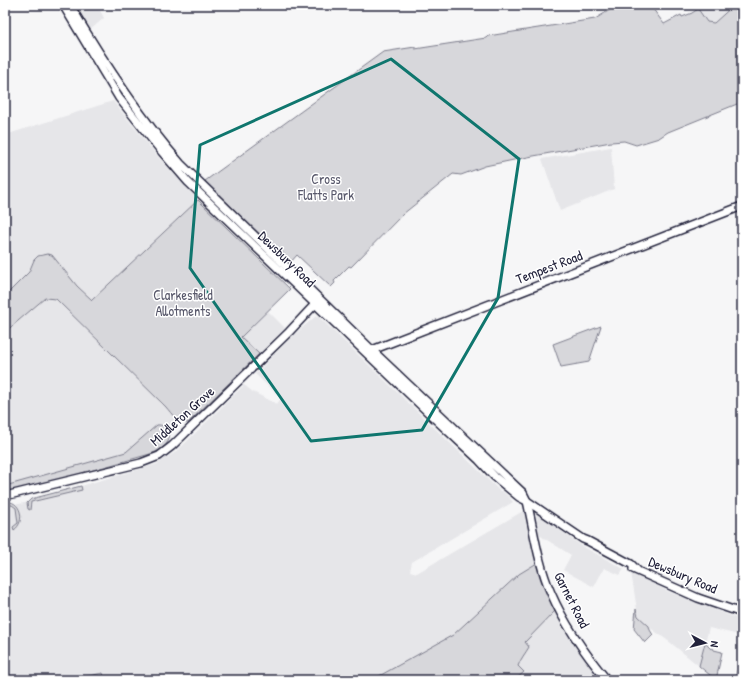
<svg xmlns="http://www.w3.org/2000/svg" width="747" height="685" font-family="'Patrick Hand',sans-serif">
	<rect width="100%" height="100%" fill="#f6f6f7"/>
	<filter id="ink" filterUnits="userSpaceOnUse"><feTurbulence type="fractalNoise" baseFrequency=".025" numOctaves="2"/><feDisplacementMap in="SourceGraphic" scale="8" xChannelSelector="R" yChannelSelector="G"/><feConvolveMatrix kernelMatrix="1 2 1 2 8 2 1 2 1" color-interpolation-filters="sRGB"/></filter>
	<g filter="url(#ink)">
		<!-- built -->
		<path fill="#e6e6e9" d="M77,5H97L104,18L90,30Z
			M702,5H734L714,23L707,22L698,9Z
			M113,101L160,159L198,200L92,300L42,254L38,256L34,260L29,272L5,296V135Z
			M611,147L614,189L560,211L542,159Z
			M45,298L56,299L166,407L179,421L169,433L165,427L126,452L5,486V332Z
			M268,311L285,328L259,354L241,337Z
			M316,316H318L500,491H502L509,497L513,502L412,562L410,571L417,573L523,511L525,512L530,533L536,563L551,603L571,639L602,680H105L103,673L84,677L76,680H5V506L31,502L82,489L81,486L157,464L177,451L244,385L253,392L277,404L281,398L255,374L295,334Z
			M536,513L582,546L624,569L620,575L604,568L594,587L563,570L571,555L539,535Z
			M631,572L667,591L734,617L737,619L740,626L739,635L709,628L699,666L671,643L645,624L638,616Z"/>
		<!-- green -->
		<path fill="#d7d7db" stroke="#7c7c8b" d="M618,5H650L664,24L681,15L682,17L692,13L698,9L707,22L714,23L734,5H742V102L668,132L659,138L636,145L624,141L611,142L528,157L485,166L461,175L453,174L403,214L351,267L349,266L334,281L335,283L331,287L297,255L290,263L286,259V256L282,252H278L205,181L383,52L415,47V49L486,38L488,36L595,19Z
			M198,200L290,289L241,337L259,354L188,423C178,424 172,414 166,407L56,299L45,298L5,332V296L29,272L34,260L38,256L47,254L52,255L77,286L92,300Z
			M601,326L589,362L561,367L553,344Z
			M157,425C167,424 173,435 167,443C163,449 156,452 150,454L40,485L5,493V486L126,452Z
			M81,486L82,490L31,502L30,510L28,509L27,503L31,499Z
			M5,502C21,499 26,522 14,530L13,527L18,523L16,508L12,505L5,506Z
			M537,563L548,595L555,611L525,642L529,647C525,654 521,658 518,666L524,672L515,680H372L453,635L519,574Z
			M636,609L638,616L649,626L650,630L653,635L645,643L634,629Z
			M705,643L711,649L713,648L714,650L722,652L716,680L699,666Z
			M103,673L105,680H76L84,677Z"/>
		<g fill="none" stroke-linecap="round" stroke-linejoin="round">
			<defs>
				<path id="secondary" d="M367,352L742,206
					M5,496L141,463L159,456L172,446L289,332L319,300
					M527,501C534,531 538,564 551,593C564,623 586,655 607,680
					M740,680L742,670"/>
				<path id="primary" d="M63,5L119,98L162,152L188,182L435,419L479,460L495,477L519,497L527,501L583,539L588,541L631,564L637,570
					M70,5C103,61 138,115 181,164L372,350L523,493L527,501
					M633,569L698,598L742,613"/>
			</defs>
			<!-- secondary casing -->
			<use href="#secondary" stroke="#22223b" stroke-width="10"/>
			<!-- primary casing -->
			<use href="#primary" stroke="#22223b" stroke-width="10"/>
			<!-- secondary -->
			<use href="#secondary" stroke="#fff" stroke-width="7"/>
			<!-- primary -->
			<use href="#primary" stroke="#fff" stroke-width="7"/>
		</g>
	</g>
	<!-- marked area -->
	<path fill="none" stroke="#0f766e" stroke-width="3" stroke-linejoin="round" d="M391,59L519,159L498,298L422,430L311,441L190,268L200,145Z"/>
	<g text-anchor="middle" stroke-width="3" stroke-linejoin="round" paint-order="stroke">
		<!-- park labels -->
		<g font-size="14" fill="#58586b" stroke="#fff">
			<text x="326" y="184">Cross<tspan x="326" dy="16">Flatts Park</tspan></text>
			<text x="183" y="300">Clarkesfield<tspan x="183" dy="16">Allotments</tspan></text>
		</g>
		<!-- street labels -->
		<g font-size="14" fill="#22223b" stroke="#fff">
			<text transform="translate(287 259) rotate(44)" y="5">Dewsbury Road</text>
			<text transform="translate(549 267) rotate(-21)" y="5">Tempest Road</text>
			<text transform="translate(182 416) rotate(-42)" y="5">Middleton Grove</text>
			<text transform="translate(683 575) rotate(23)" y="5">Dewsbury Road</text>
			<text transform="translate(572 600) rotate(63)" y="5">Garnet Road</text>
		</g>
	</g>
	<!-- margin -->
	<rect width="747" height="685" fill="none" stroke="#fff" stroke-width="20"/>
	<rect x="10" y="10" width="727" height="665" fill="none" stroke="#22223b" stroke-width="1.5" filter="url(#ink)"/>
	<!-- north arrow -->
	<g transform="translate(705 643) rotate(97)" stroke="#ffffff" stroke-width="3" paint-order="stroke">
	<path d="M0-3L7 15L0 10L-7 15Z" fill="#22223b"/>
	<text y="-6" font-size="11" font-weight="bold" text-anchor="middle" fill="#22223b">N</text>
	</g>
</svg>
